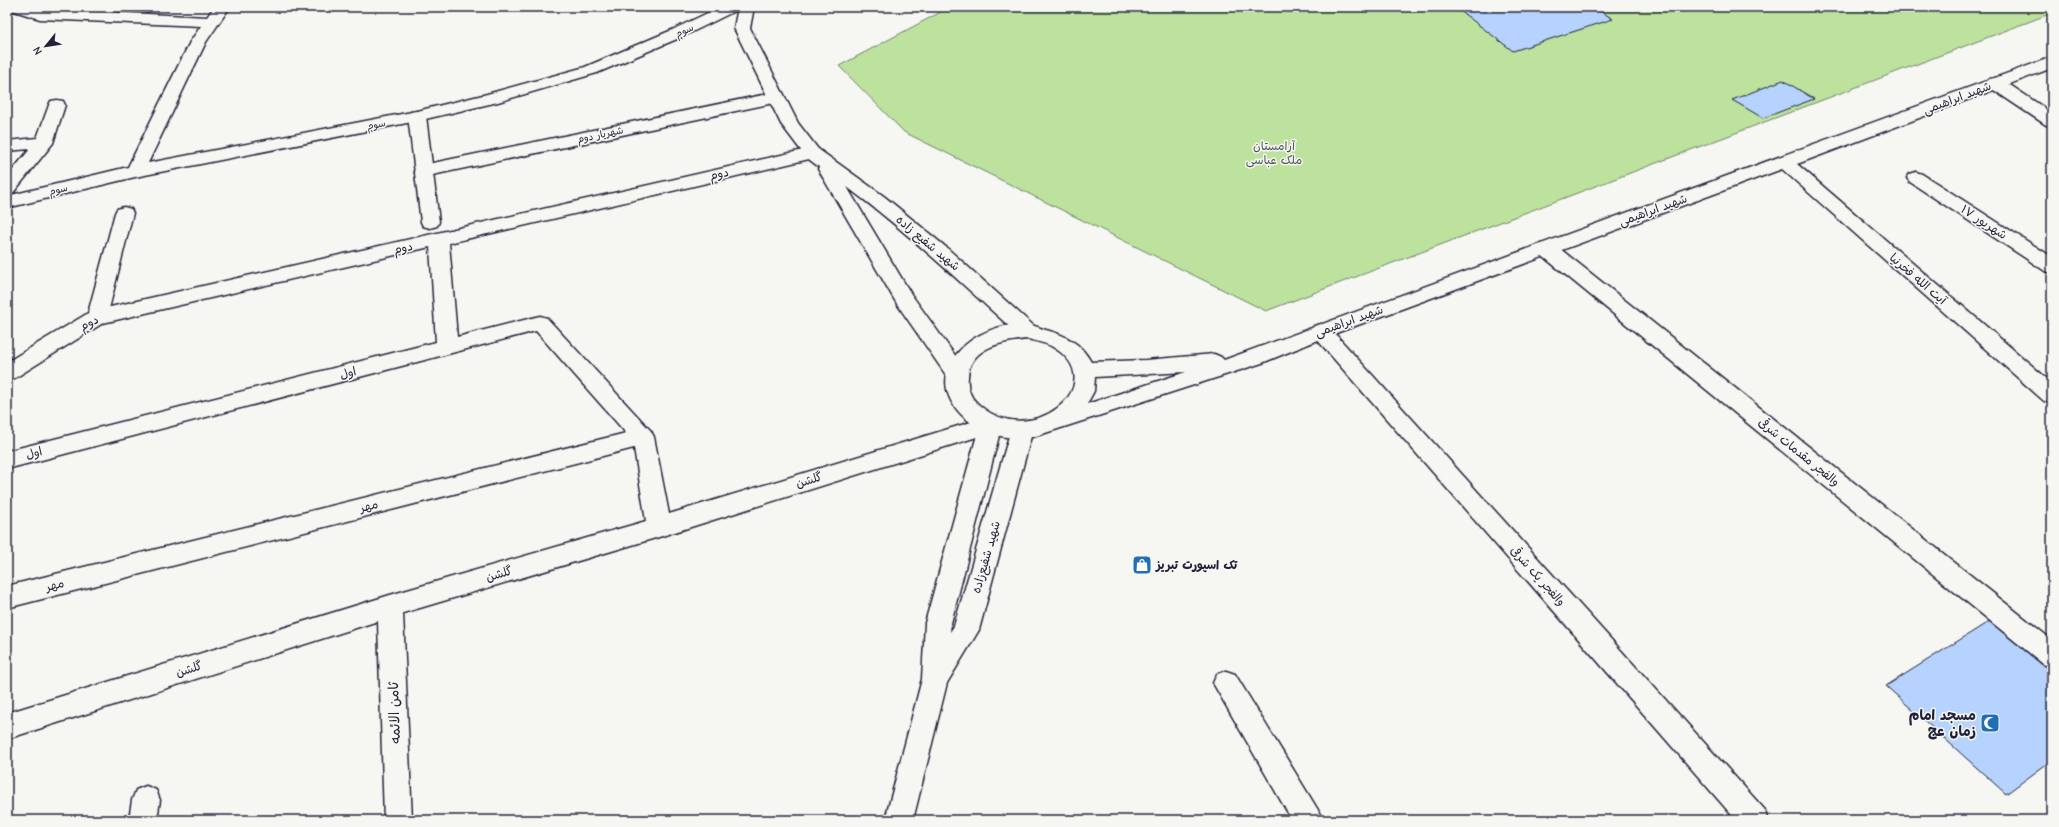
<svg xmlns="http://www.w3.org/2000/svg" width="2059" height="827" font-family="'Comic Neue','Playpen Sans Arabic',sans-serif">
	<rect width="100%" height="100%" fill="#f6f6f2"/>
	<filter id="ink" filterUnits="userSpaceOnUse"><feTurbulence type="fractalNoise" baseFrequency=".025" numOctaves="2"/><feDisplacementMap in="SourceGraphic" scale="8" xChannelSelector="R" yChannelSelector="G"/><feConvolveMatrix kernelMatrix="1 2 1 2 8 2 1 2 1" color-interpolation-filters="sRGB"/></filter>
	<g filter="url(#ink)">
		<!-- green -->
		<path fill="#bce29d" stroke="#6f826c" d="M950,7H2050L2052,8V13L1266,311L904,132L839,66Z"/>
		<!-- building -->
		<path fill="#b6d2ff" stroke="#22223b" d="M1455,7H1594L1613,19L1513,51Z
			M1783,80L1814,99L1763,118L1732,100Z
			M1993,619L2052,668V760L2006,794L1886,686Z"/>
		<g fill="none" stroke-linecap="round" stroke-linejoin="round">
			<defs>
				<path id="service" d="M8,7L207,17L214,7H230L206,42L148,163L417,111L487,94L585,67L672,30L720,7H740L737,10L684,36L597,73L498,102L417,121L135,177L7,208V196L128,167L190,42L201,26L40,19L11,10Z
					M777,92L783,93L785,97L783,101L423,177L417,175L414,171L417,167L423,165Z
					M57,100L63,101L65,105L53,143L13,193L7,195V177L30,149L7,151V141L37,138L49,105L51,101Z
					M124,207L131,209L133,213L107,317L104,322L97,324L90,322L87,317L115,213L117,209Z"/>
				<path id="minor" d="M1995,78L2001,79L2052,113V126L2046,125L1989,87L1987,83L1989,79Z
					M417,111L423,112L426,116L439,222L437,226L430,228L423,226L421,222L408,116L411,112Z
					M812,148L818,149L821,153L818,157L449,243L457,337L540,316L547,318L651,431L654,437L669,514L991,416L999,418L1002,424L999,430L659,537L403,613L412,820H384L378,621L7,739V713L390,595L646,521L634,448L7,608V586L626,433L536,331L7,469V451L436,342L430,247L103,323L15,378L7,380V362L90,312L97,310Z
					M1916,172L1922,174L2052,257V273L2045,271L1910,182L1907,178L1910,174Z
					M1547,243L1554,244L2052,640V668L2043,664L1540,254L1537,249L1540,244Z
					M1321,324L1328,326L1765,810L1769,820H1736L1314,336L1311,331L1314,326Z
					M1226,671L1235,674L1318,810L1322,820H1292L1213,683L1217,674Z
					M146,786L156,790L160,800L157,820H129L132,800L136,790Z"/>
				<path id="tertiary" d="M2052,57V68L1797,164L2052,383V403L2044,401L1782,169L1328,336L1262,363L1033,437C1024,437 1015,438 1006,437C991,435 975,427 965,418C914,372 977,319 1028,325C1034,325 1040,328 1046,330C1065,335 1081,343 1091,362L1146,360L1214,354L1221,357L1224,360ZM1028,339C1035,341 1045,343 1051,346C1117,382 1029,455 976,402C970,396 967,387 968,377C969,347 1004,341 1028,339ZM1186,372L1087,404L1094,391L1095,377Z"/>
				<path id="secondary" d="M738,7H754L750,28L798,123L818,149L885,197L947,248L1035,327L1038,332L1035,337L1028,339L1021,337C964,286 908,232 847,187L911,294L967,372L964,378L956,380L948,378L897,304L818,169L819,167L806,157L781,124L734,28Z
					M991,416L999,418L1002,424L951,623L950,632L954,626L1011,429L1014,423L1022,421L1030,423L1033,429L979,630L947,683L913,820H885L922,679L925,623L980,424L983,418Z"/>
			</defs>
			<!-- service casing -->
			<use href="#service" stroke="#22223b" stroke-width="3"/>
			<!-- minor casing -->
			<use href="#minor" stroke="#22223b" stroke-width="3"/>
			<!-- tertiary casing -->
			<use href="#tertiary" stroke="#22223b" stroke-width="3"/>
			<!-- secondary casing -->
			<use href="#secondary" stroke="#22223b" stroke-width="3"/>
			<!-- service -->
			<use href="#service" fill="#f6f6f2" fill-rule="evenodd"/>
			<!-- minor -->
			<use href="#minor" fill="#f6f6f2" fill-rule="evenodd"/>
			<!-- tertiary -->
			<use href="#tertiary" fill="#f6f6f2" fill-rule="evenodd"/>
			<!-- secondary -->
			<use href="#secondary" fill="#f6f6f2" fill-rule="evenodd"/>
		</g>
	</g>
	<!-- icons -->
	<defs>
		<symbol id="shop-square" viewBox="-11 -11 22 22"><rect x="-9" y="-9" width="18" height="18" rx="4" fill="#1f6fb2" stroke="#f6f6f2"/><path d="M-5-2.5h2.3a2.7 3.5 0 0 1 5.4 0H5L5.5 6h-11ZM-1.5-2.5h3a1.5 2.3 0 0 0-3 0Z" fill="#fff"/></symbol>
		<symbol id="mosque-square" viewBox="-11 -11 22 22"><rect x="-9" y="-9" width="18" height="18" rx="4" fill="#1f6fb2" stroke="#f6f6f2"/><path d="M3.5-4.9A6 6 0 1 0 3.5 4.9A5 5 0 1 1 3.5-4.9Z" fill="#fff"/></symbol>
	</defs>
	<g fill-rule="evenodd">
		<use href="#shop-square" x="1131" y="554" width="22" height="22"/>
		<use href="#mosque-square" x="1979" y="712" width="22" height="22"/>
	</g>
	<g text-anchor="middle" stroke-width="3" stroke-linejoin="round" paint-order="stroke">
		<!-- far-street labels -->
		<g font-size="10" fill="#22223b" stroke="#f6f6f2">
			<text transform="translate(684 30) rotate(-25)" y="4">سوم</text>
			<text transform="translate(376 124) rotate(-11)" y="4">سوم</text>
			<text transform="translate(600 134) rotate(-12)" y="4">شهریار دوم</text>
			<text transform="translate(58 189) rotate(-14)" y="4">سوم</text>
		</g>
		<!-- street labels -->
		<g font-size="12" fill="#22223b" stroke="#f6f6f2">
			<text transform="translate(1957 98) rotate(-21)" y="4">شهید ابراهیمی</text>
			<text transform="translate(719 174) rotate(-13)" y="4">دوم</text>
			<text transform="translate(1653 210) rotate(-20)" y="4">شهید ابراهیمی</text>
			<text transform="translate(1984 222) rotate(33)" y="4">۱۷ شهریور</text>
			<text transform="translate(928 243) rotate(40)" y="4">شهید شفیع زاده</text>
			<text transform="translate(403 248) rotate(-13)" y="4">دوم</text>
			<text transform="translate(1918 279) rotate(41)" y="4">آیت الله فخرنیا</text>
			<text transform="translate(1349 321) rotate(-20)" y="4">شهید ابراهیمی</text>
			<text transform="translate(89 323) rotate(-28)" y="4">دوم</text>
			<text transform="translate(348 373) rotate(-14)" y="4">اول</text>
			<text transform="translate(1799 452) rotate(39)" y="4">والفجر مقدمات شرقی</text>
			<text transform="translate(34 453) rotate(-14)" y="4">اول</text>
			<text transform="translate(809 480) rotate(-17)" y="4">گلشن</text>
			<text transform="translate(369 506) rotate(-14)" y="4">مهر</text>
			<text transform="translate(986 557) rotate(-74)" y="4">شهید شفیع‌زاده</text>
			<text transform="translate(499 574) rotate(-16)" y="4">گلشن</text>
			<text transform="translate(1538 576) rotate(48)" y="4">والفجر یک شرقی</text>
			<text transform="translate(55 585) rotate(-14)" y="4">مهر</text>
			<text transform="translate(189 669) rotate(-17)" y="4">گلشن</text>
		</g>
		<!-- park labels -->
		<g font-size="12" fill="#485254" stroke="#f6f6f2">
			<text x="1274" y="150">آرامستان<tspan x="1274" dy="14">ملک عباسی</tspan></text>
		</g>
		<!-- poi labels -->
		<g font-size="12" font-weight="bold" fill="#22223b" stroke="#f6f6f2" text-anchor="start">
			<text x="1156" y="569">تک اسپورت تبریز</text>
		</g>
		<!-- near-street labels -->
		<g font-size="14" fill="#22223b" stroke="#f6f6f2">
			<text transform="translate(394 713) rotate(-92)" y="5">ثامن الائمه</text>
		</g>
		<!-- near-poi labels -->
		<g font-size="14" font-weight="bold" fill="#22223b" stroke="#f6f6f2" text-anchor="end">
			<text x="1976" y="720">مسجد امام<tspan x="1976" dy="16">زمان عج</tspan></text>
		</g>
	</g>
	<!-- margin -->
	<rect width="2059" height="827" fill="none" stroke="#f6f6f2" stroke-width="24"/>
	<rect x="12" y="12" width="2035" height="803" fill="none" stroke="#22223b" stroke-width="1.5" filter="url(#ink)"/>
	<!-- north arrow -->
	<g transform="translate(46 46) rotate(240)" stroke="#f6f6f2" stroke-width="3" paint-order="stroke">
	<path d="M0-3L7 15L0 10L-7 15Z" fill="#22223b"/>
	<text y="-6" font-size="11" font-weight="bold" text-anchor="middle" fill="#22223b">N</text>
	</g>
</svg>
